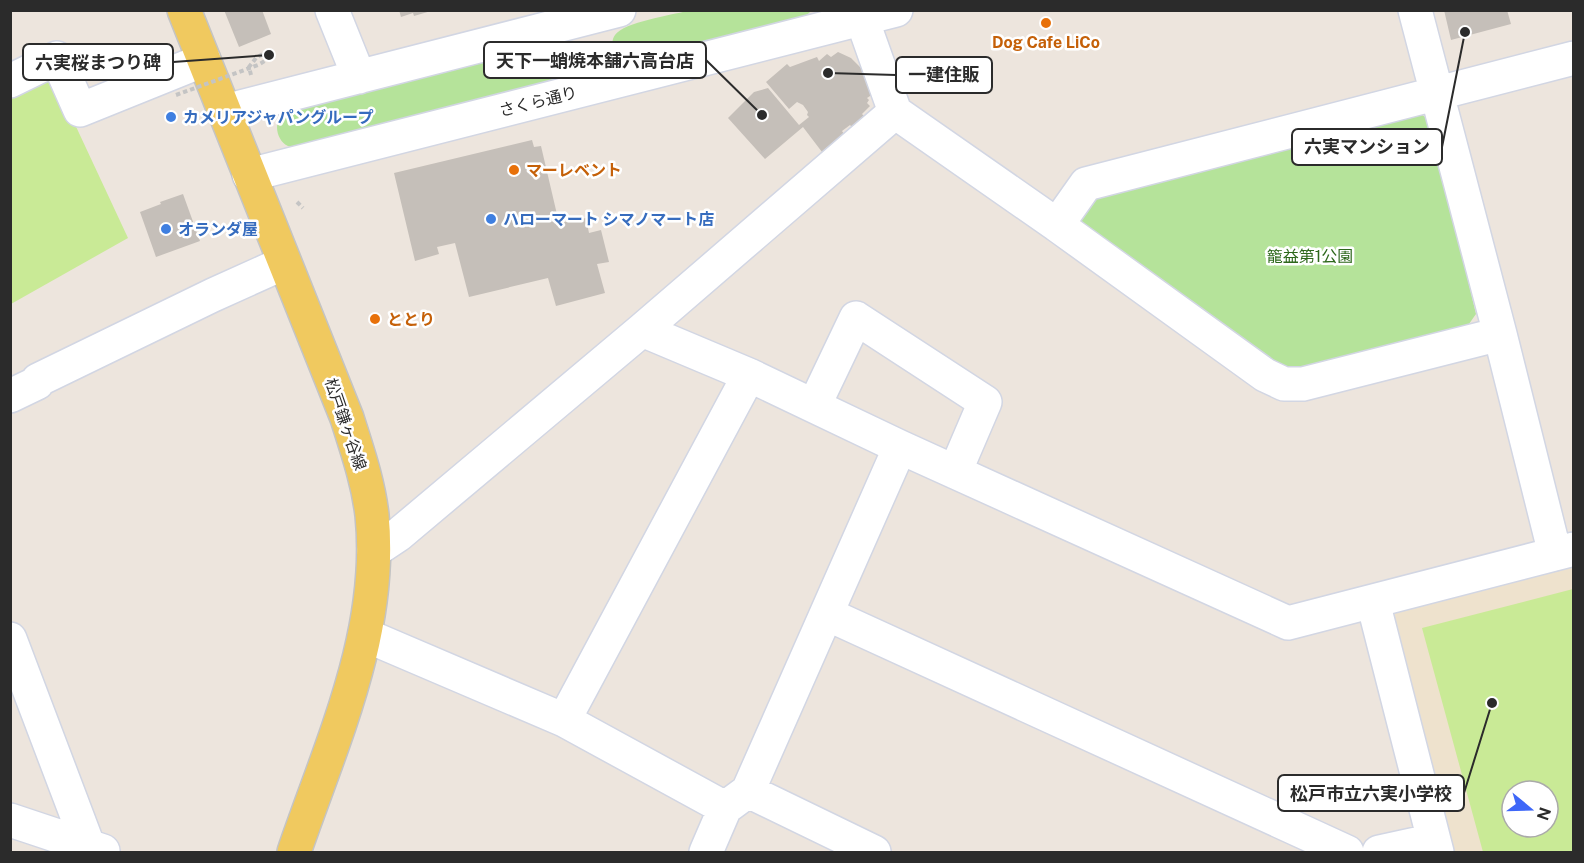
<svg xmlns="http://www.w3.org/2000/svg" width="1584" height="863" font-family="'Public Sans','Noto Sans JP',sans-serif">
	<rect width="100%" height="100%" fill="#ede5dd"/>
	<!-- education -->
	<path fill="#eee2cd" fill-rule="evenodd" d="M1573,564V852H1449L1389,616L1393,610ZM1512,791H1548V827H1512Z"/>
	<!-- green -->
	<path fill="#b5e39a" d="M687,11H811L807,15L791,21L625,62C619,59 615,55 613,48C612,44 612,39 615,35C624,22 672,15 687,11Z
		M543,47L557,55L558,75L551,82L302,146C297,147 292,148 288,146C278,142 273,125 281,117C284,115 291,113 294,111Z
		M1414,110L1430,120L1476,314L1464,331L1303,384L1057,225L1086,184Z"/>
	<!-- pitch -->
	<path fill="#c9ea96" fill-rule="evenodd" d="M51,73L128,238L11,304V93Z
		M1573,589V852H1483L1422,628ZM1512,791H1548V827H1512Z"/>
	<!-- building -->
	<path fill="#c5bfb9" d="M224,10H262L271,34L239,47Z
		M399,10H431V11L414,16L413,13L401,17Z
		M1444,10H1507L1511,24L1451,40Z
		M838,52L851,58L864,71L871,88L869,90L873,94L867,98L869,100L867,103L870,106L862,114L864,116L852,127L850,125L842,131L844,134L822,152L803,127L765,159L728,118L754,92L768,88L799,125L809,117L807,115L808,112L803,105L797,102L789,109L766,82L787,64L790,67L817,57L819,61L827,54L831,57Z
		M532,140L534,147L541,146L559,223L586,218L589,233L601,230L609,262L597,264L605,293L556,306L548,278L469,297L455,243L437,247L439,254L415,261L394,173Z
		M183,194L200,241L156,257L140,212L161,204L160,202Z"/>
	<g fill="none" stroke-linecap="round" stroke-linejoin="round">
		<defs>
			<path id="minor" d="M332,10L359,77
				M1415,10L1500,334L1555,554
				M862,19L895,112L1057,225
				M10,81L57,58L80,110L204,60
				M225,111L619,10
				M249,175L896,10
				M642,330L749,375L900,447L1288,623L1574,549
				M1500,334L1303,384H1284L1265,375L1057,225L1086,184L1574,58
				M10,396L37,383L38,380L213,295L284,263
				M814,406L856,318L985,402L955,472
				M374,551L398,535L642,330L895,112
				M1373,602L1437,852
				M827,614L1347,852
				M365,635L564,720L725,808L748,791L874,852
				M10,639L88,845
				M564,720L749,375
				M748,791L900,447
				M10,820L103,851
				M706,852L725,808
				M1379,852L1434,840"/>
			<path id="major" d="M184,10L347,418C357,450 368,481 372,515C384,632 331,744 294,852"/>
		</defs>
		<!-- minor casing -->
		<use href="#minor" stroke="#d2d6e3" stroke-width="36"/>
		<!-- major casing -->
		<use href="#major" stroke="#c4c4c4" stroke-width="36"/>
		<!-- path -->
		<path stroke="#c4c4c4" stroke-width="4" stroke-dasharray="4.5 3" stroke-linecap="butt" d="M251,75L249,67L256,58L270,50L273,56L258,65
			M297,202L303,208"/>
		<!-- minor -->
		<use href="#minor" stroke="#fff" stroke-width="33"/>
		<!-- major -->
		<use href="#major" stroke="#f0c95f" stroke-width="33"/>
		<!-- path-bridge -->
		<path stroke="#c4c4c4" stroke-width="4" stroke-dasharray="4.5 3" stroke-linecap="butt" d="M176,95L258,65"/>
	</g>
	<!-- markers -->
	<g fill="#e8710a" stroke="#fff" stroke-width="2">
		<circle cx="1046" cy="23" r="6"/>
		<circle cx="514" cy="170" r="6"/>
		<circle cx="375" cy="319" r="6"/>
	</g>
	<g fill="#3f7fe0" stroke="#fff" stroke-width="2">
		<circle cx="171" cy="117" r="6"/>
		<circle cx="491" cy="219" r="6"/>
		<circle cx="166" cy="229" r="6"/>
	</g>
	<g text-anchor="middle" stroke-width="5" stroke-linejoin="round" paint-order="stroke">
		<!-- food labels -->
		<g font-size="16" font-weight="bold" fill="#c56008" stroke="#fff" text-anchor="start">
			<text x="1046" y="48" text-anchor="middle">Dog Cafe LiCo</text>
			<text x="526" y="176">マーレベント</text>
			<text x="387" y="325">ととり</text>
		</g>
		<!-- street labels -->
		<g font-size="16" fill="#2b2b2b" stroke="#fff">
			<text transform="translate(538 101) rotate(-14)" y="6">さくら通り</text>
			<text transform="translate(346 424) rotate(71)" y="6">松戸鎌ヶ谷線</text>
		</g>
		<!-- shop labels -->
		<g font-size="16" font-weight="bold" fill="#366cbe" stroke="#fff" text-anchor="start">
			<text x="183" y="123">カメリアジャパングループ</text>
			<text x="503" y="225">ハローマート シマノマート店</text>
			<text x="178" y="235">オランダ屋</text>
		</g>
		<!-- park labels -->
		<g font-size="16" fill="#2d681b" stroke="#fff">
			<text x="1310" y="262">籠益第1公園</text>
		</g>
	</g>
	<!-- callouts -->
	<path fill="none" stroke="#2b2b2b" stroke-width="2" d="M762 115L706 60M269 55L173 62M828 73L896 75M1465 32L1442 147M1492 703L1464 793"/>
	<g fill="#2b2b2b" stroke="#fff" stroke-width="2">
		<circle cx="762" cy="115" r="6"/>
		<circle cx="269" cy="55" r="6"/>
		<circle cx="828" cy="73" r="6"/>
		<circle cx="1465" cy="32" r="6"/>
		<circle cx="1492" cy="703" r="6"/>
	</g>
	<g fill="#fff" stroke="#2b2b2b" stroke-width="2">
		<rect x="484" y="42" width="222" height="36" rx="6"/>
		<rect x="23" y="44" width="150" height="36" rx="6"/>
		<rect x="896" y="57" width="96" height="36" rx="6"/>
		<rect x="1292" y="129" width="150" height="36" rx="6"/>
		<rect x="1278" y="775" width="186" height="36" rx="6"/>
	</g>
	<g font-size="18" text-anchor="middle" font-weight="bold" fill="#2b2b2b">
		<text x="595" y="67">天下一蛸焼本舗六高台店</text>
		<text x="98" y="69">六実桜まつり碑</text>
		<text x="944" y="81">一建住販</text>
		<text x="1367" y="153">六実マンション</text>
		<text x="1371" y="800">松戸市立六実小学校</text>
	</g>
	<!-- border -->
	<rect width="1584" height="863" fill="none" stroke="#2b2b2b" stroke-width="24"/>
	<!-- north arrow -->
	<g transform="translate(1530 809) rotate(109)"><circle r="28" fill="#ffffff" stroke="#aaaaaa" stroke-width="1.5"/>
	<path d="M0-4.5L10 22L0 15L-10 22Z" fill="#3e67f8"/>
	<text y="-9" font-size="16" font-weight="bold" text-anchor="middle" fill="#2b2b2b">N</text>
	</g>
</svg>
